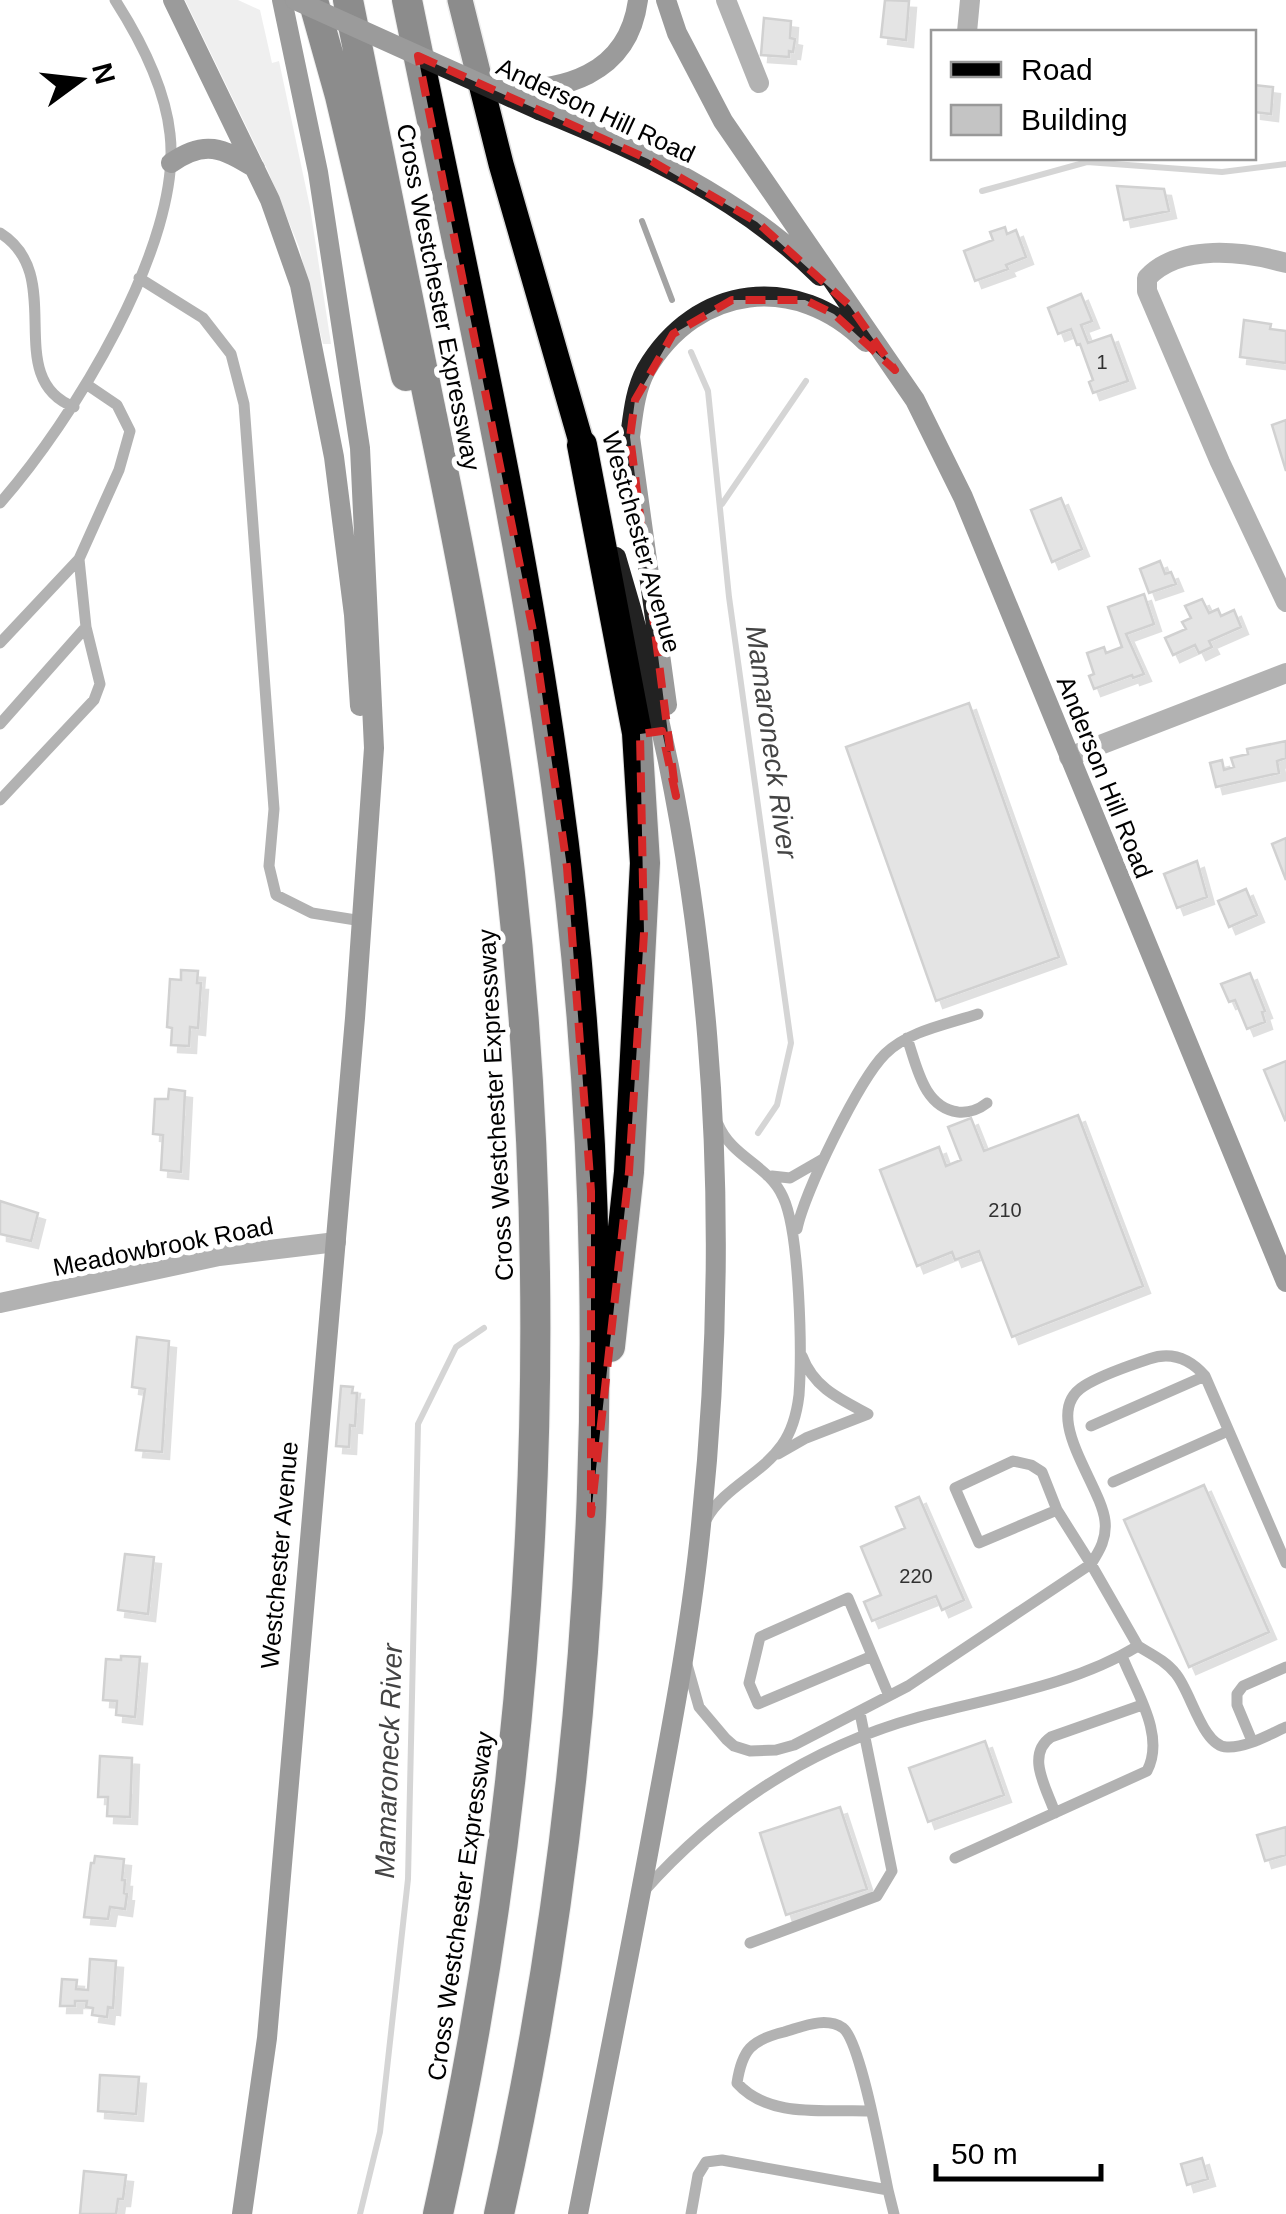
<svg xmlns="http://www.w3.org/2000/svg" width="1286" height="2214" font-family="Helvetica,sans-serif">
	<defs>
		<filter id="shadow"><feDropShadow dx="7" dy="7" stdDeviation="0" flood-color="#0004"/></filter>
	</defs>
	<rect width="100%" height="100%" fill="#fff"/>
	<!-- green -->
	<path fill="#dcdcdc" d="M185,0H238L260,10L272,63L279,61L310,207L331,344H323L299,247L268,171Z"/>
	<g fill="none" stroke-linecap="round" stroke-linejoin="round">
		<!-- stream -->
		<path stroke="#a3a3a3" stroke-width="6" d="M982,191L1087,162L1222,172L1286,164
			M642,221L672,300
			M691,352L708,391L729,597L791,1043L777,1105L758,1133
			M722,504L806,381
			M360,2214L380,2132L408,1879L418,1424L456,1347L484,1328"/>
	</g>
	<!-- building -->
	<path fill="#c4c4c4" stroke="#999" stroke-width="2.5" filter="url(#shadow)" d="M885,0L909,1L906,40L881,37Z
		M764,18L791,21L790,38L795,39L793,52L789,51V57L761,55Z
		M1254,85L1273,87L1271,114L1254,112Z
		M1117,186L1164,189L1169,211L1124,220Z
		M1005,227L1007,234L1016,230L1026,257L1006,265L1008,269L975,281L964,251L993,240L990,232Z
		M1081,294L1092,321L1081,325L1088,343L1111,335L1128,381L1093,393L1089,382L1093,380L1080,344L1077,345L1071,329L1058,334L1048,308Z
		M1244,320L1271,324L1270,329L1286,331V363L1240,357Z
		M1286,420V471L1272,425Z
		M1061,498L1082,549L1052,562L1031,510Z
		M1160,561L1165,574L1171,572L1176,584L1149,593L1140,569Z
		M1144,594L1154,624L1126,634L1144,674L1133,678L1132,675L1094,689L1089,676L1094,674L1087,653L1104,647L1106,653L1122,647L1108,607Z
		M1202,599L1209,613L1218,609L1221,616L1234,610L1241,627L1209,641L1212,647L1199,653L1195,645L1173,655L1165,638L1186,629L1182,622L1191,618L1185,606Z
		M969,703L1059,957L936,1001L846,747Z
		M1286,741V758L1277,761L1279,773L1216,787L1210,763L1222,760L1224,770L1234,767L1231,758L1248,754L1247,749Z
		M1286,838V880L1272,844Z
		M1197,861L1207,897L1177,908L1164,874Z
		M1246,889L1257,915L1229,927L1218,901Z
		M181,970L198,971L197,983H201L198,1028L190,1027L189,1046L171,1045L172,1028L167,1027L170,979L181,980Z
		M1250,973L1265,1011L1262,1012L1265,1022L1247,1029L1235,1000L1229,1002L1221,984Z
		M1286,1061V1119L1285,1120L1264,1070Z
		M169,1089L185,1091L181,1172L161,1170L163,1135L153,1134L155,1099H168Z
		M1078,1115L1143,1286L1012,1337L979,1251L955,1260L952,1252L917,1266L880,1170L939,1147L946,1166L961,1160L948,1127L971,1118L984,1151Z
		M0,1201L38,1213L31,1241L0,1234Z
		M137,1337L169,1341L162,1452L136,1450L145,1389L132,1387Z
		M341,1386L353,1387L352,1393H357L355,1426L350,1425L349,1447L336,1446Z
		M1204,1485L1269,1632L1189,1667L1124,1520Z
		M919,1497L964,1600L942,1610L936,1596L872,1621L864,1602L881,1595L861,1547L905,1528L896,1507Z
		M125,1554L154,1557L148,1614L118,1610Z
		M121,1656L140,1657L135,1717L116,1715L117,1701L103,1700L106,1659L121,1660Z
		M985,1741L1004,1795L928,1822L909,1768Z
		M100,1756L132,1758L130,1817L107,1816L108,1797H98Z
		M840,1807L867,1889L786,1915L760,1833Z
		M1286,1827V1855L1265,1861L1257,1835Z
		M95,1856L124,1859L122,1880H125L124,1893L127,1894L125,1909L110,1907L108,1919L84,1917L91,1863H94Z
		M90,1959L116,1961L113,2008L108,2007L107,2017L92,2015L93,2008L86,2007L87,2001H75V2006H60L62,1979L77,1980L76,1989L88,1990Z
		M100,2075L139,2077L136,2114L98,2111Z
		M1202,2158L1208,2179L1187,2185L1181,2164Z
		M84,2171L126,2175L123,2199H118L116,2214H80Z"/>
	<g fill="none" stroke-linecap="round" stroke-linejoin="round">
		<defs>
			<path id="primary" d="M460,0L501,164L582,445"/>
			<path id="motorway" d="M313,0L340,96L406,376
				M348,0C375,132 402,264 428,397C461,555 492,713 510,873C560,1320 536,1775 438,2214
				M407,0C460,260 520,521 556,784C622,1257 604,1748 499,2214
				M582,445L637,733L645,863L629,1172L610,1347"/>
		</defs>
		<!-- primary casing -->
		<use href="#primary" stroke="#dbdbdb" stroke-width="28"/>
		<!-- motorway casing -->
		<use href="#motorway" stroke="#dbdbdb" stroke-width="32"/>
		<!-- service -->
		<path stroke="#555" stroke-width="11" d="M0,233C69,276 0,378 74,407
			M139,278L203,318L231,354L244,404L274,809L269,866L276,895L312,913L362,921
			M0,503C71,423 183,243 170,134C165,87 140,39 115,0
			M0,643L79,559L119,470L130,431L117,405L86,384
			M0,724L86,627L79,559
			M0,800L94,700L100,684L86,627
			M907,1038C917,1066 923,1107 958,1112C970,1113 978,1110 987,1103
			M772,1176L790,1178L823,1159
			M797,1229C804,1193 859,1080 885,1054C908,1031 948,1024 978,1014
			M802,1356C814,1388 840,1399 868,1414
			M1091,1426L1205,1376
			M778,1454L806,1438L868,1414
			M1113,1482L1228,1431
			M1057,1510L979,1543L955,1488L1013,1461L1031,1465L1042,1472L1057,1510L1091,1564C1100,1550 1107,1538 1105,1521C1101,1484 1039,1414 1084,1386C1103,1374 1129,1366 1149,1359C1172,1351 1190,1359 1205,1376L1286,1563
			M706,1520C724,1487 761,1475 782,1445C792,1431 797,1412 799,1395C802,1352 800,1233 783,1197C769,1165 732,1158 718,1124
			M1138,1646C1151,1654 1166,1661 1176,1674C1191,1692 1203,1747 1227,1747C1246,1748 1268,1735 1286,1727
			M872,1656L758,1704L749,1683L760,1637L848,1598L889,1696
			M1252,1741L1237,1705V1694L1243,1686L1286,1667
			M1055,1813C1047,1789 1025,1755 1051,1737L1142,1705
			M955,1858L1147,1771C1166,1735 1135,1690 1122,1656
			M644,1891C719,1807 811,1747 919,1717C993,1697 1072,1686 1138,1646L1091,1564L908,1686L794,1745L776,1750L750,1751L734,1746L726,1739L699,1707L686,1661
			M750,1943L877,1896L892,1871L860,1713
			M870,2111C826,2109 769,2119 737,2083C742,2050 751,2040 784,2032C802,2027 825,2016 843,2028C861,2042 882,2162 888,2190
			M691,2214L698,2175L706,2162L722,2160L888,2190L894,2214"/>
		<!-- minor -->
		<path stroke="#555" stroke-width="20" d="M726,0L759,83
			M967,32L970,0
			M1286,263C1244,251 1180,243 1147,278V291L1220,462L1286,602
			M1069,757L1286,673
			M0,1303L219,1256L336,1242"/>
		<!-- secondary -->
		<path stroke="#222" stroke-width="20" d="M173,0L270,200L300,285L334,457L354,615L360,706
			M666,0L677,33L723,121L915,400L963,497L1286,1282
			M497,90C562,92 628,76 638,0
			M539,110C639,150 743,199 820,276
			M171,163C205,139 222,148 255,168
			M667,705L630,437C633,415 635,390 646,370C696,284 797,272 866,342
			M242,2214L267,2038L355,1018L374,748L360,448L318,172L282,0
			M578,2214C605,2076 633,1938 658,1800C675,1709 692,1617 701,1525C735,1199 712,871 616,557"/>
		<!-- primary -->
		<use href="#primary" stroke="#000" stroke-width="25"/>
		<!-- motorway -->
		<use href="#motorway" stroke="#000" stroke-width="30"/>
		<!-- secondary-bridge -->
		<path stroke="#222" stroke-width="20" d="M295,0L539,110"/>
	</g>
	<!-- marked area -->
	<path d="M0 0H1286V2214H0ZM418,56L648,159L757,222L850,306L895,370L834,314L805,300H732L673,334L635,400L630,437L676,796L662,731L640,734L644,933L629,1172L591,1514V1191L567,867L533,631Z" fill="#fff" fill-opacity=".55" fill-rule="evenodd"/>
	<path fill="none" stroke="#d62828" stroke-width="8" stroke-dasharray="20 12" stroke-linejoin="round" d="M418,56L648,159L757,222L850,306L895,370L834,314L805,300H732L673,334L635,400L630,437L676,796L662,731L640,734L644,933L629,1172L591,1514V1191L567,867L533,631Z"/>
	<g text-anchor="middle" stroke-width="10" stroke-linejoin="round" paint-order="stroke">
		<!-- number labels -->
		<g font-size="20" fill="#313131">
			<text x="1102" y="369">1</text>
			<text x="1005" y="1217">210</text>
			<text x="916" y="1583">220</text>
		</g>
		<!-- street labels -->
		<g font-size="25" fill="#000" stroke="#fff">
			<text transform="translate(596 110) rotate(25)" y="9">Anderson Hill Road</text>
			<text transform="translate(439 297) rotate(79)" y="9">Cross Westchester Expressway</text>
			<text transform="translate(642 542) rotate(74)" y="9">Westchester Avenue</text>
			<text transform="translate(1105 777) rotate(68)" y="9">Anderson Hill Road</text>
			<text transform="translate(495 1105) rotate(-93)" y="9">Cross Westchester Expressway</text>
			<text transform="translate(163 1246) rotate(-11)" y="9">Meadowbrook Road</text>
			<text transform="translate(279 1555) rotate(-85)" y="9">Westchester Avenue</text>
			<text transform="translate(460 1906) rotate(-82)" y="9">Cross Westchester Expressway</text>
		</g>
		<!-- water labels -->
		<g font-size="28" font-style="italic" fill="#444" stroke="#fff">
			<text transform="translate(772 742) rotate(82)" y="10">Mamaroneck River</text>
			<text transform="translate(388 1761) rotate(-88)" y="10">Mamaroneck River</text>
		</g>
	</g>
	<!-- legend -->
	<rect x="931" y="30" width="325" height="130" fill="#ffffff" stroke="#999999" stroke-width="2.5"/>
	<rect x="951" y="62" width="50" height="15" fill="#000000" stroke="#999999" stroke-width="2.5"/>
	<text x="1021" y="80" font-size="30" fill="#000000">Road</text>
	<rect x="951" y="105" width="50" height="30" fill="#c4c4c4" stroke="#999999" stroke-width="2.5"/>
	<text x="1021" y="130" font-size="30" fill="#000000">Building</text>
	<!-- north arrow -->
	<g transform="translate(80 80) rotate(75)" stroke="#ffffff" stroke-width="8" paint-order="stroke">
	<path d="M0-8L18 38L0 25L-18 38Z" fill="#000000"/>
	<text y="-15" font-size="28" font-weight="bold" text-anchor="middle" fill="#000000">N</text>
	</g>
	<!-- scale -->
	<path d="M936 2164v15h165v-15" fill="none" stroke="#000000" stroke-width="5"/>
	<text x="951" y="2164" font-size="30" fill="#000000" stroke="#ffffff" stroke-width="8" paint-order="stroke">50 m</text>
</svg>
